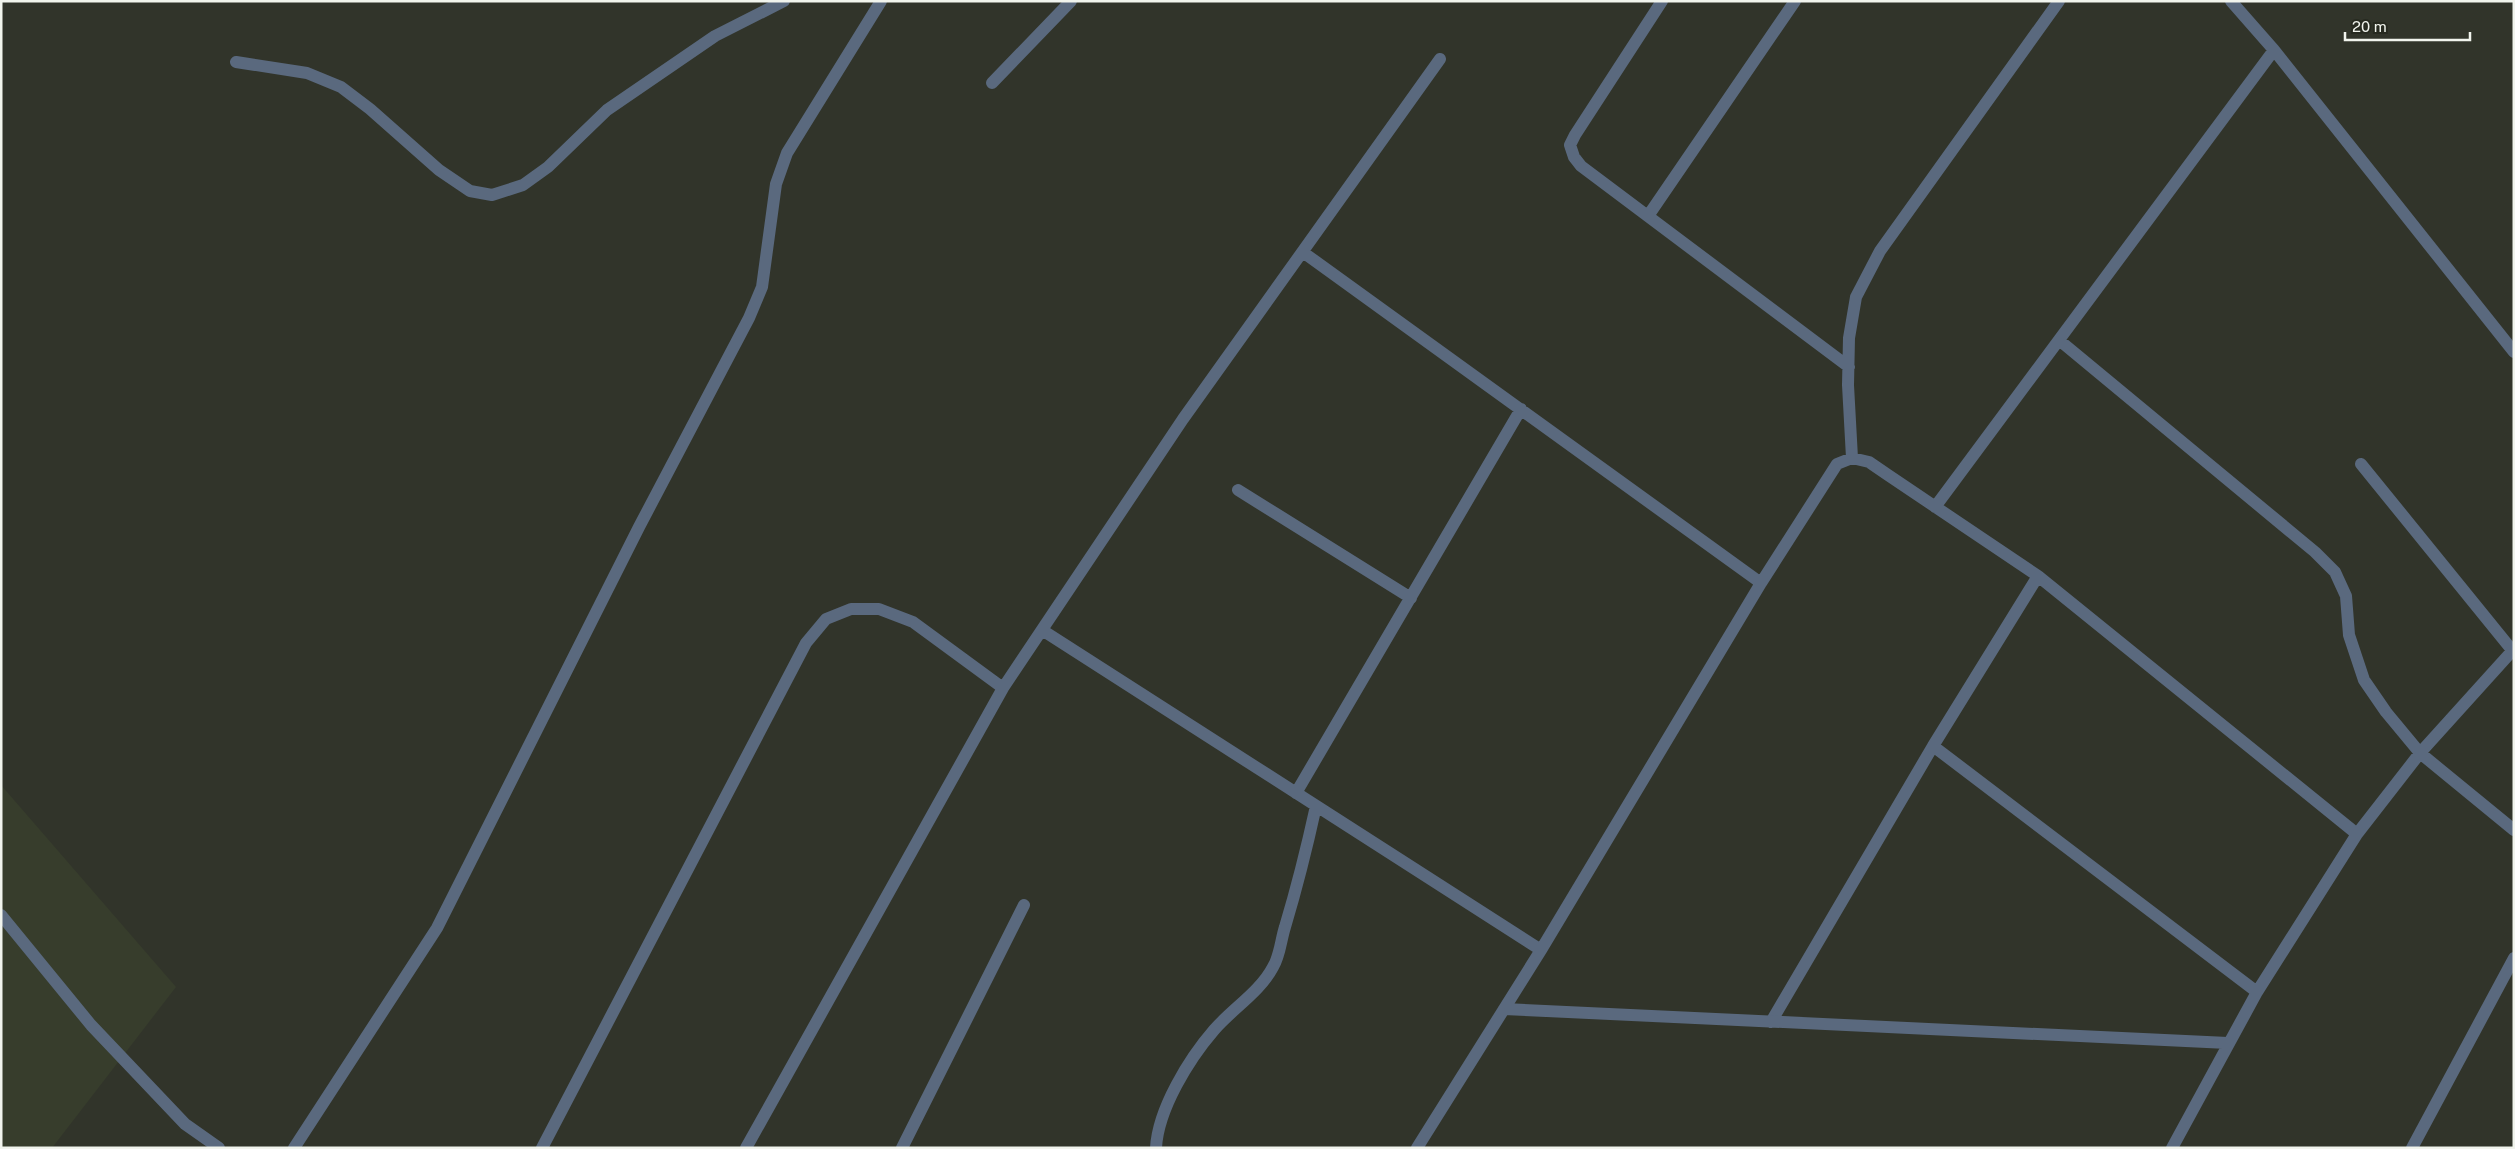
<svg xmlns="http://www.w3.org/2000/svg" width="2515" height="1149" font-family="'Public Sans',sans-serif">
	<rect width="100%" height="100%" fill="#31342a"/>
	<!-- built -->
	<path fill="#373d2c" d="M1,785L176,987L52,1148H1Z"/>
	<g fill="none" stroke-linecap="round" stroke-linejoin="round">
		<!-- minor -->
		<path stroke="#5a697e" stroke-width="12" d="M1662,1L1575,135L1570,145L1574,157L1581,166L1849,367
			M2231,1L2274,50L2514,352
			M236,62L307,73L341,87L370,109L439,170L470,191L492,195L523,185L548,167L607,110L715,36L784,1
			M992,83L1071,1
			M1648,216L1795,1
			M1304,253L1761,583
			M2059,340L2315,552L2335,572L2346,596L2349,635L2364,680L2386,712L2420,753L2514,830
			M1852,458L1848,385L1849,338L1856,297L1880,251L2059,1
			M2361,464L2512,650
			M1238,490L1411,598
			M1935,507L2274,50
			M1042,630L1541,950
			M1933,746L2257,992
			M1296,793L1521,409
			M2357,834L2420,753L2514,649
			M1,915L91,1025L185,1124L219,1148
			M1504,1009L2228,1043
			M1771,1022L1933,746L2038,576
			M294,1148L437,928L639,527L749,318L762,287L776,184L787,153L881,1
			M542,1148L806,643L826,619L851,609H879L913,622L1003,688
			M746,1148L1003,688L1183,419L1440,59
			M902,1148L1024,905
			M1156,1148C1158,1109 1189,1059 1214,1030C1232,1009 1260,992 1273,967C1280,956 1281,939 1285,927C1297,887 1307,847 1316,806
			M1417,1148L1541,950L1761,583L1837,464L1852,458L1869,462L1888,475L2038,576L2357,834L2257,992L2172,1148
			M2412,1148L2514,958"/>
	</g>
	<!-- border -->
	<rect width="2515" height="1149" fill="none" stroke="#f1f4ed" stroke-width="5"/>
	<!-- scale -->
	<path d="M2345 32v8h125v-8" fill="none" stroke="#f1f4ed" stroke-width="2.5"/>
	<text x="2352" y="32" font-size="15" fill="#f1f4ed" stroke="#272a20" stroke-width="4" paint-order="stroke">20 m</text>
</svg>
